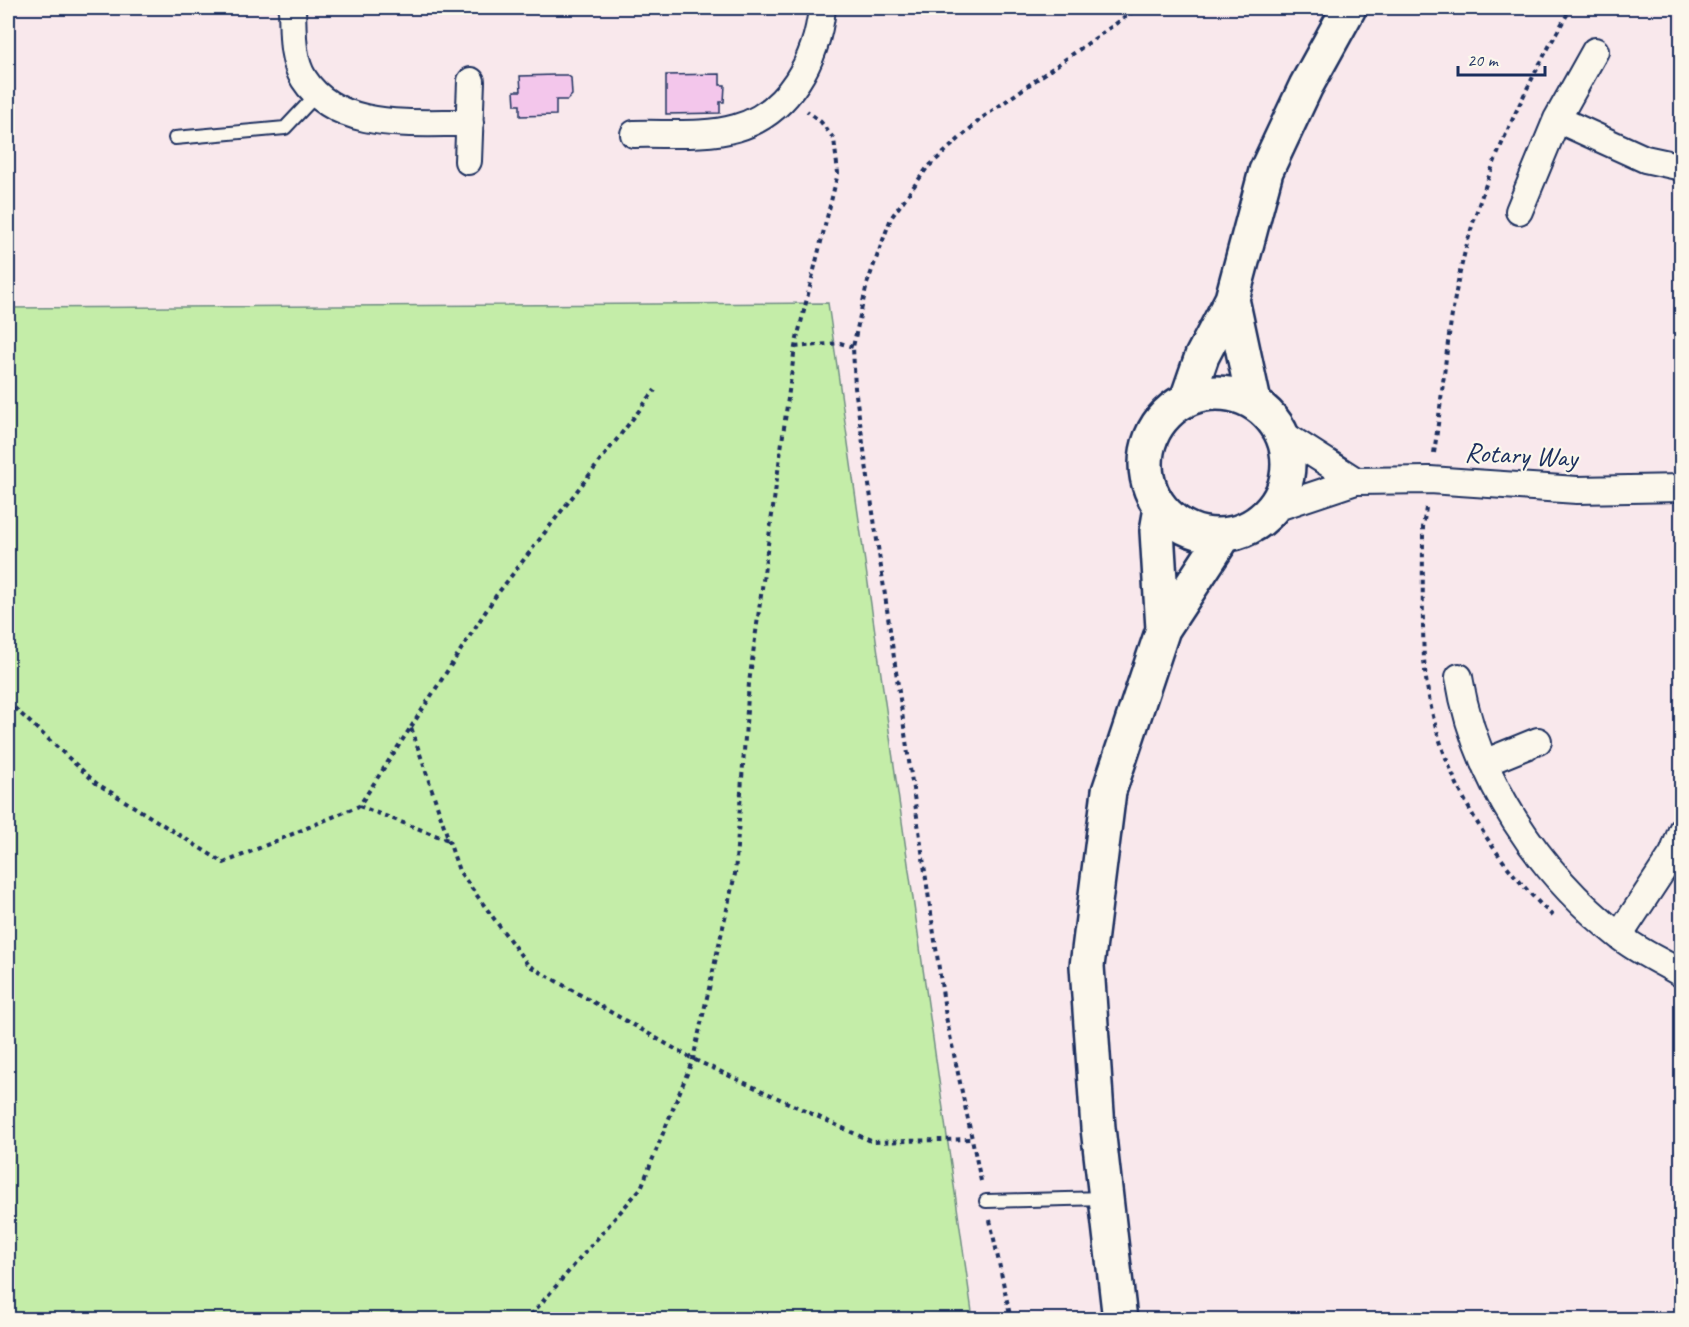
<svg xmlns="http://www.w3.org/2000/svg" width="1689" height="1327" font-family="Caveat,sans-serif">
	<rect width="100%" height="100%" fill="#f9e8ec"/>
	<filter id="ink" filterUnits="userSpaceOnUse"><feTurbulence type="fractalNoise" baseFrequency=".0167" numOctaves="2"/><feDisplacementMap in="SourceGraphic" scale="12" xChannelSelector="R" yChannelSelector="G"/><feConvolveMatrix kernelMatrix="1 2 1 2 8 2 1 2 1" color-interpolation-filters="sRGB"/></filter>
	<g filter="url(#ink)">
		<!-- green -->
		<path fill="#c4eda8" stroke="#708e83" stroke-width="1.5" d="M828,303L973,1319H8V308Z"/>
		<!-- building -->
		<path fill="#f3c6eb" stroke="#1b2f5e" stroke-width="1.5" d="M720,74V85H725L724,102H720V113L666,114V75Z
			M556,75H567L571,78L572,95L567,100H556V115L520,116V105H515L514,91H521L520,76Z"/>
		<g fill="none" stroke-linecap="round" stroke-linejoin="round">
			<defs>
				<path id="lane" d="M175,138L285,128L317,94
					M986,1201L1104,1198"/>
				<path id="street" d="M292,8C293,30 291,59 304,79C338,132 415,122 470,123
					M1557,119L1645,159L1682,167
					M634,134C666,133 705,137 736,128C789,113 817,59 822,8
					M468,161L471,81
					M1519,211L1557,119L1595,51
					M1284,435L1356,481
					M1272,509L1356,481L1430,480L1577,490L1682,488
					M1459,677C1475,778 1539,873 1619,936C1637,951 1661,961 1682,974
					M1484,763L1538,741
					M1619,936L1673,854L1682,830"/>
				<path id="highway" d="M1232,299L1254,402
					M1146 464a71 71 0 1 1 142 0a71 71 0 1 1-142 0Z
					M1187,399L1202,356L1232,299L1266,171L1306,86L1349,8
					M1161,508L1157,531L1163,629
					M1120,1320L1098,1128L1087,966L1109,791L1163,629L1224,536"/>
			</defs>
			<!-- lane casing -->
			<use href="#lane" stroke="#1b2f5e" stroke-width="16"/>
			<!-- street casing -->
			<use href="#street" stroke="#1b2f5e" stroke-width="30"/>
			<!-- highway casing -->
			<use href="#highway" stroke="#1b2f5e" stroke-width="38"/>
			<!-- path -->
			<path stroke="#1b2f5e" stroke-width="4" stroke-dasharray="4.5 4.5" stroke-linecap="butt" d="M795,347L840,343L853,347
				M1434,453C1443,393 1447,331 1460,272C1481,179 1523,89 1571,8
				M1426,508L1423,527C1423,571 1422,615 1424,659C1431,758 1483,852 1555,918
				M8,702L96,783L224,863L359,806L411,727L459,871L528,965L693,1059L873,1142L972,1139
				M411,727L495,597L655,390
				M359,806L448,840
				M981,1181L946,1017L855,388L853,347L867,284L891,218L927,168L982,118L1138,8
				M990,1220L1011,1320
				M523,1320L531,1315L641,1188L693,1059L735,874L749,683L795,347L838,173L834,139L821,122L807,111"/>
			<!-- lane -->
			<use href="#lane" stroke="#fbf7ec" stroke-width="12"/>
			<!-- street -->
			<use href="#street" stroke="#fbf7ec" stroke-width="26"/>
			<!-- highway -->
			<use href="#highway" stroke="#fbf7ec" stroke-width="33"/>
		</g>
	</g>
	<g text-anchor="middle" stroke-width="4.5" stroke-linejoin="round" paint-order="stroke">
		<!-- street labels -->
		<g font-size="28" fill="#1b2f5e" stroke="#fbf7ec">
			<text transform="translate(1521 454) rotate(3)" y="10">Rotary Way</text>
		</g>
	</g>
	<!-- margin -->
	<rect width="1689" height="1327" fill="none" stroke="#fbf7ec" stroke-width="30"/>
	<rect x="15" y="15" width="1659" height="1297" fill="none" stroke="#1b2f5e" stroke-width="2" filter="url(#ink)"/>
	<!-- scale -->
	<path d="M1458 66v9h87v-9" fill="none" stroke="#1b2f5e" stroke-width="3"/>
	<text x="1467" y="66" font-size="18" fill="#1b2f5e" stroke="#fbf7ec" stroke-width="4.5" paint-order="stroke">20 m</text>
</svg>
